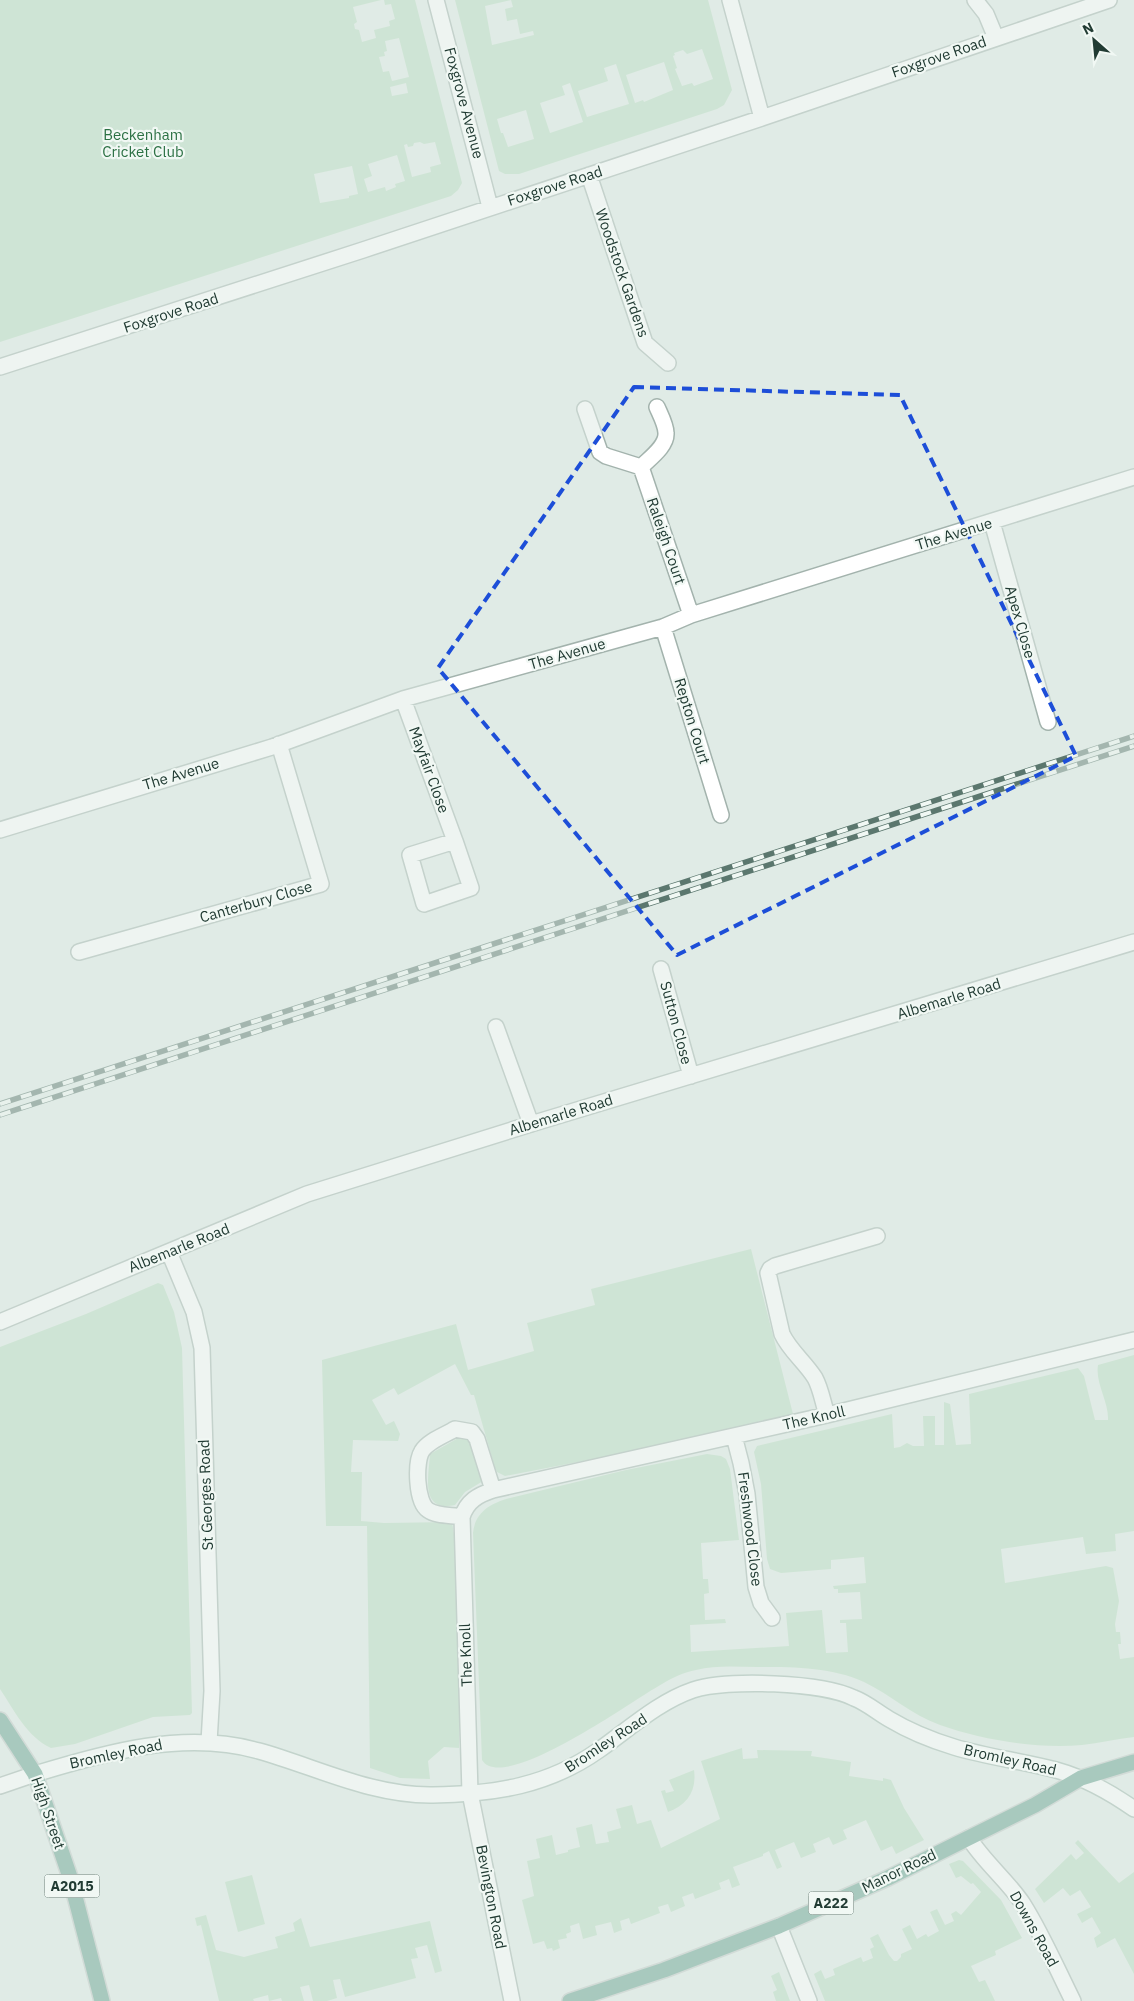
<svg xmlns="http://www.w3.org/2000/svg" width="1134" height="2001" font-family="'IBM Plex Sans',sans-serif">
	<rect width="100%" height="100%" fill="#e0ebe6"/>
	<!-- green -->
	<path fill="#b9dcc1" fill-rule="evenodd" d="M0,0H381L353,7L357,22L354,24L355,29L359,30L362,42L376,38L374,30L390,26L389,21L395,19L391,4L385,5L384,0H415L462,183L458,190L451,196L0,342ZM399,38L409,77L392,81L389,71L383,72L379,57L385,56L384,52L387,51L385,41ZM406,83L408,93L392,96L390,87ZM420,142L424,144L435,142L441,164L430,167L431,172L412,177L404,145L407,144L408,147L413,146L414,143ZM397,155L405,181L395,184L396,187L386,191L385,187L368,192L364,179L372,176L368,164ZM352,166L358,194L349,196V198L320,203L314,174Z
		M455,0H511L485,6L492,45L534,35L533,31L520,34L517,19L507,21L505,9L513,7L511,0H708L732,90L724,105L717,109L519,174H505L499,171ZM702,49L713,79L694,86L692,83L682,86L675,69L677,68L673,56L675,55L674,53L683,50L687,54ZM664,62L673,90L644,102L643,100L635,103L626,75ZM616,64L629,104L587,117L578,91L608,81L604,68ZM570,83L583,122L550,133L540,103L565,95L562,86ZM526,110L534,139L508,147L503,133H501L497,119Z
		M751,1249L793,1414L609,1456L505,1476L497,1472L495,1468L474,1395H471L455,1364L398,1395L394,1388L372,1400L386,1425L394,1421L400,1434L398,1441L353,1440L351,1472H362L361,1521L384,1523L452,1522L455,1540L460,1684L459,1748L444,1747L428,1761L430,1779L400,1778L370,1768L367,1526H326L322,1360L456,1324L468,1370L534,1351L527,1323L595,1305L591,1289Z
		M158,1283L163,1285L174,1312L182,1348L192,1713L190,1715L153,1717L75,1744L51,1748C27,1737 14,1710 0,1689V1347L86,1314Z
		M1134,1355V1531L1115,1534L1116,1551L1086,1554L1083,1537L1001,1549L1005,1583L1106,1566L1113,1568L1119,1601L1115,1624L1116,1632H1120L1121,1644H1118L1120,1659L1134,1657V1737C1117,1739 1099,1743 1082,1745C1036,1749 983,1740 940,1725C912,1715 891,1695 864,1682C832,1667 792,1667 757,1667C737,1667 716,1665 696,1670C684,1672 672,1678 662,1684C636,1698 503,1795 482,1760L473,1533C475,1512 491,1503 510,1498L626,1470L707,1454L721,1456L726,1459L730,1469L739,1540L701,1543L703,1579H708L709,1593L704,1594L705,1620L725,1619L726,1623L690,1625L691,1652L789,1646L786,1613L822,1610L826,1653L848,1652L846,1623H840V1620L862,1619L860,1592L838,1593V1589H834L833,1586L866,1583L864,1557L831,1560V1569L781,1573L770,1569L767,1559L761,1484L754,1452L757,1446L892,1414L894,1448L900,1447L907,1443L913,1446H924L923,1416H935V1445H944V1402L950,1404L956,1445L971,1444L969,1394L1078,1368L1084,1376L1095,1420H1108C1109,1402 1095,1383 1098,1365Z
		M460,1437L470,1439L483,1481L465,1492L455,1505C419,1513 429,1475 430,1454Z
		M742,1748L743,1759L758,1758L757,1750L812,1751L811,1756L851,1762L849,1776L883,1781V1778L891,1780L904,1808L924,1840L896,1854L892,1846L881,1851L866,1820L843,1830L847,1839L833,1845L829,1837L813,1844L816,1852L801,1858L794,1842L775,1850L782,1867L777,1869L769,1851L763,1854V1856L733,1867L740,1885L732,1888L729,1879L719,1883L721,1889L695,1899L693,1893L682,1897L685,1906L671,1912L668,1904L658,1907L660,1913L631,1924L629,1918L620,1921L622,1930L614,1933L611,1922L595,1926L597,1935L583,1939L579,1923L570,1926L571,1932L566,1934L567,1938L558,1940L560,1948L553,1951L552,1948L547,1949L544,1941L533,1944L522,1900L534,1896L527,1861L540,1858L536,1839L552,1835L556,1855L568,1852V1850L580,1847L576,1828L592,1824L596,1844L609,1842L607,1832L621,1828L616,1809L632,1805L637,1824L651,1820L661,1848L720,1819L701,1761Z
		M694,1770C697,1791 687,1805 668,1812L661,1791L665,1790L666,1793L674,1791L669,1780Z
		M1078,1840L1119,1883L1134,1872V1974L1115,1938L1097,1948L1094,1938L1101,1933L1092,1917L1082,1923L1077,1914L1091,1907L1080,1890L1070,1896L1063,1888L1044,1903L1035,1889L1071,1854L1076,1860L1084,1853L1075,1843Z
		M959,1860L963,1861L1001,1900L1022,1938L995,1951L996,1955L971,1966L979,1982L985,1980L995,2001H825L814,1974L821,1970L825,1979L835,1975L833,1969L861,1957L863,1962L873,1958L870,1949L874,1947L870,1938L878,1934L889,1955L894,1961H897L901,1957V1954L912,1949L902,1929L910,1925L917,1939L926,1934L928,1937L939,1931L930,1912L937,1909L945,1925L954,1921L951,1914L956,1911L961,1915L981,1892L973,1883L971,1884L961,1876L956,1878L949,1864Z
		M252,1875L265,1924L238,1932L225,1882Z
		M206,1915L216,1950L244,1957L278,1948L275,1937L295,1931L293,1923L301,1918L310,1947L430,1921L442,1971L435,1973L427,1945L415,1948L418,1958L411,1959L416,1978L345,1997L340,1979L333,1980L337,1998L327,2001H313L309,1985L300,1987L304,2001H282L281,1998L269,2001L268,1995L253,1999L254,2001H219L201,1925L197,1926L195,1918Z
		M779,1972L790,2001H776L773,1992L777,1990L771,1976Z"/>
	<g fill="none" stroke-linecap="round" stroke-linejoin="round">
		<defs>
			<path id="minor" d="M436,0L490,207
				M730,0L762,118
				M975,0L986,14L996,38
				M589,175L645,343L668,363
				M0,367L363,250L762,118L1109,0
				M585,409L600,452L606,456L641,467
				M641,467L691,615
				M641,467C650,458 667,446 666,433C666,425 660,414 657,407
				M992,522L1048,722
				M663,627L721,815
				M403,699L455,841L410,855L424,904L471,888L455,841
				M0,830L272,747L403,699L663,627L691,615L1134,477
				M79,952L321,884L279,744
				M661,969L691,1076
				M496,1027L531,1124
				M169,1252L194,1312L202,1348L212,1691L209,1742
				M0,1322L307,1194L531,1124L1134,942
				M827,1415C823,1403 821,1389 815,1378C805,1362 790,1351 782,1334L768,1273L770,1269L775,1266L877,1236
				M734,1436L741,1463L747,1494L756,1587L761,1603L772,1618
				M462,1517C452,1515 436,1516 428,1510C416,1502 415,1462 422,1451C428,1441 445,1435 455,1429L472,1432L477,1439L493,1490
				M0,1786L35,1774
				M969,1838C984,1862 1007,1880 1023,1904C1042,1934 1057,1969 1073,2001
				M779,1926L809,2001
				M512,2001L470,1793L462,1517C467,1501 478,1495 493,1490L827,1415L1134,1340"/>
			<path id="secondary" d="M35,1774C107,1752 184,1730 259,1751C316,1767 372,1796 433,1795C495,1794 548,1786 599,1750C629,1729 658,1702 693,1690C727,1679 822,1682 854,1698C867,1703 877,1712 889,1719C909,1731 931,1740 954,1747C987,1757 1022,1761 1056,1770C1085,1778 1110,1792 1134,1809"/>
			<path id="primary" d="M0,1720L35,1774L70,1877L102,2001
				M570,2001L664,1970L779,1926L888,1878L1035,1805L1081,1778L1134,1762"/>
		</defs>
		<!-- minor casing -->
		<use href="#minor" stroke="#a3b3ad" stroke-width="18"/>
		<!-- secondary casing -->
		<use href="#secondary" stroke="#9fb7ad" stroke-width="18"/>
		<!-- primary casing -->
		<use href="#primary" stroke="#c1c8c6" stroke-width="18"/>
		<!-- minor -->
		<use href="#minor" stroke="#fff" stroke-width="15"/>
		<!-- secondary -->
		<use href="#secondary" stroke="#fff" stroke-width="15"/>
		<!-- primary -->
		<use href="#primary" stroke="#65a08e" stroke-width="15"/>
		<defs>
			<path id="rail" d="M0,1104L1134,736
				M0,1115L1134,746"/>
		</defs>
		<!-- rail casing -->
		<use href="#rail" stroke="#5b776e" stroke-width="5.5"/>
		<!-- rail -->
		<use href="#rail" stroke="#f1f8f4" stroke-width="4" stroke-dasharray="11" stroke-linecap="butt"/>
	</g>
	<!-- marked area -->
	<path d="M0 0H1134V2001H0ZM634,387L900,395L1076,756L677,955L438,668Z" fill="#e0ebe6" fill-opacity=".55" fill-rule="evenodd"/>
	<path fill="none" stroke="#1d4ed8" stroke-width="4" stroke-dasharray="10 6" stroke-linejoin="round" d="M634,387L900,395L1076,756L677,955L438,668Z"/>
	<g text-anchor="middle" stroke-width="4.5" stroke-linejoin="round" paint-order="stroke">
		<!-- shield labels -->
		<g fill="#f1f8f4" stroke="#5f746d" stroke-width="1">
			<rect x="44.5" y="1874.5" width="55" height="23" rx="4"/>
			<rect x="808.5" y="1891.5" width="45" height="23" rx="4"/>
		</g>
		<g font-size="14" font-weight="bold" fill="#213b33">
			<text x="72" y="1891">A2015</text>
			<text x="831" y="1908">A222</text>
		</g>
		<!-- street labels -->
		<g font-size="15" fill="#213b33" stroke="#f1f8f4">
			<text transform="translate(939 57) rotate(-19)" y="5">Foxgrove Road</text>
			<text transform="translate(464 103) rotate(75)" y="5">Foxgrove Avenue</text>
			<text transform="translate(555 186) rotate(-18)" y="5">Foxgrove Road</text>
			<text transform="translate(622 273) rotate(71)" y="5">Woodstock Gardens</text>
			<text transform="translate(171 313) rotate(-18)" y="5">Foxgrove Road</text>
			<text transform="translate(954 534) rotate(-17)" y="5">The Avenue</text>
			<text transform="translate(666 541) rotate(71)" y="5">Raleigh Court</text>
			<text transform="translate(1020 622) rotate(74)" y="5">Apex Close</text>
			<text transform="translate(567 654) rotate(-16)" y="5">The Avenue</text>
			<text transform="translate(692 721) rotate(73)" y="5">Repton Court</text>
			<text transform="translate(429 770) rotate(70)" y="5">Mayfair Close</text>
			<text transform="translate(181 774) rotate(-17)" y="5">The Avenue</text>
			<text transform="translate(256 902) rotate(-16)" y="5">Canterbury Close</text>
			<text transform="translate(949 999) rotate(-17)" y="5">Albemarle Road</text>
			<text transform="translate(676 1023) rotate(75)" y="5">Sutton Close</text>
			<text transform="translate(561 1115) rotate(-17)" y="5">Albemarle Road</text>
			<text transform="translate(179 1248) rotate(-22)" y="5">Albemarle Road</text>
			<text transform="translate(814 1418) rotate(-13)" y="5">The Knoll</text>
			<text transform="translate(206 1495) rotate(-92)" y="5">St Georges Road</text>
			<text transform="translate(750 1529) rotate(83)" y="5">Freshwood Close</text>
			<text transform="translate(466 1655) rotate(-92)" y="5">The Knoll</text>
			<text transform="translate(606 1743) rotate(-33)" y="5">Bromley Road</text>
			<text transform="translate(116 1754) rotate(-12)" y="5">Bromley Road</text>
			<text transform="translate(1010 1760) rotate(13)" y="5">Bromley Road</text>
			<text transform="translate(48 1813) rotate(71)" y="5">High Street</text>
			<text transform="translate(899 1871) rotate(-26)" y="5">Manor Road</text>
			<text transform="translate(491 1897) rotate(79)" y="5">Bevington Road</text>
			<text transform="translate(1034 1929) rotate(61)" y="5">Downs Road</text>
		</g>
		<!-- park labels -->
		<g font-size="15" fill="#2c7144" stroke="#f1f8f4">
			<text x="143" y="140">Beckenham<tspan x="143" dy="17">Cricket Club</tspan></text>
		</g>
	</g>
	<!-- north arrow -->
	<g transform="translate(1094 40) rotate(333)" stroke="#f1f8f4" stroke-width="4" paint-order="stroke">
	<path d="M0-4L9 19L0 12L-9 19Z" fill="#213b33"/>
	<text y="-8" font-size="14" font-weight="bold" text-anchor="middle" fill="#213b33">N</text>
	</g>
</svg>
